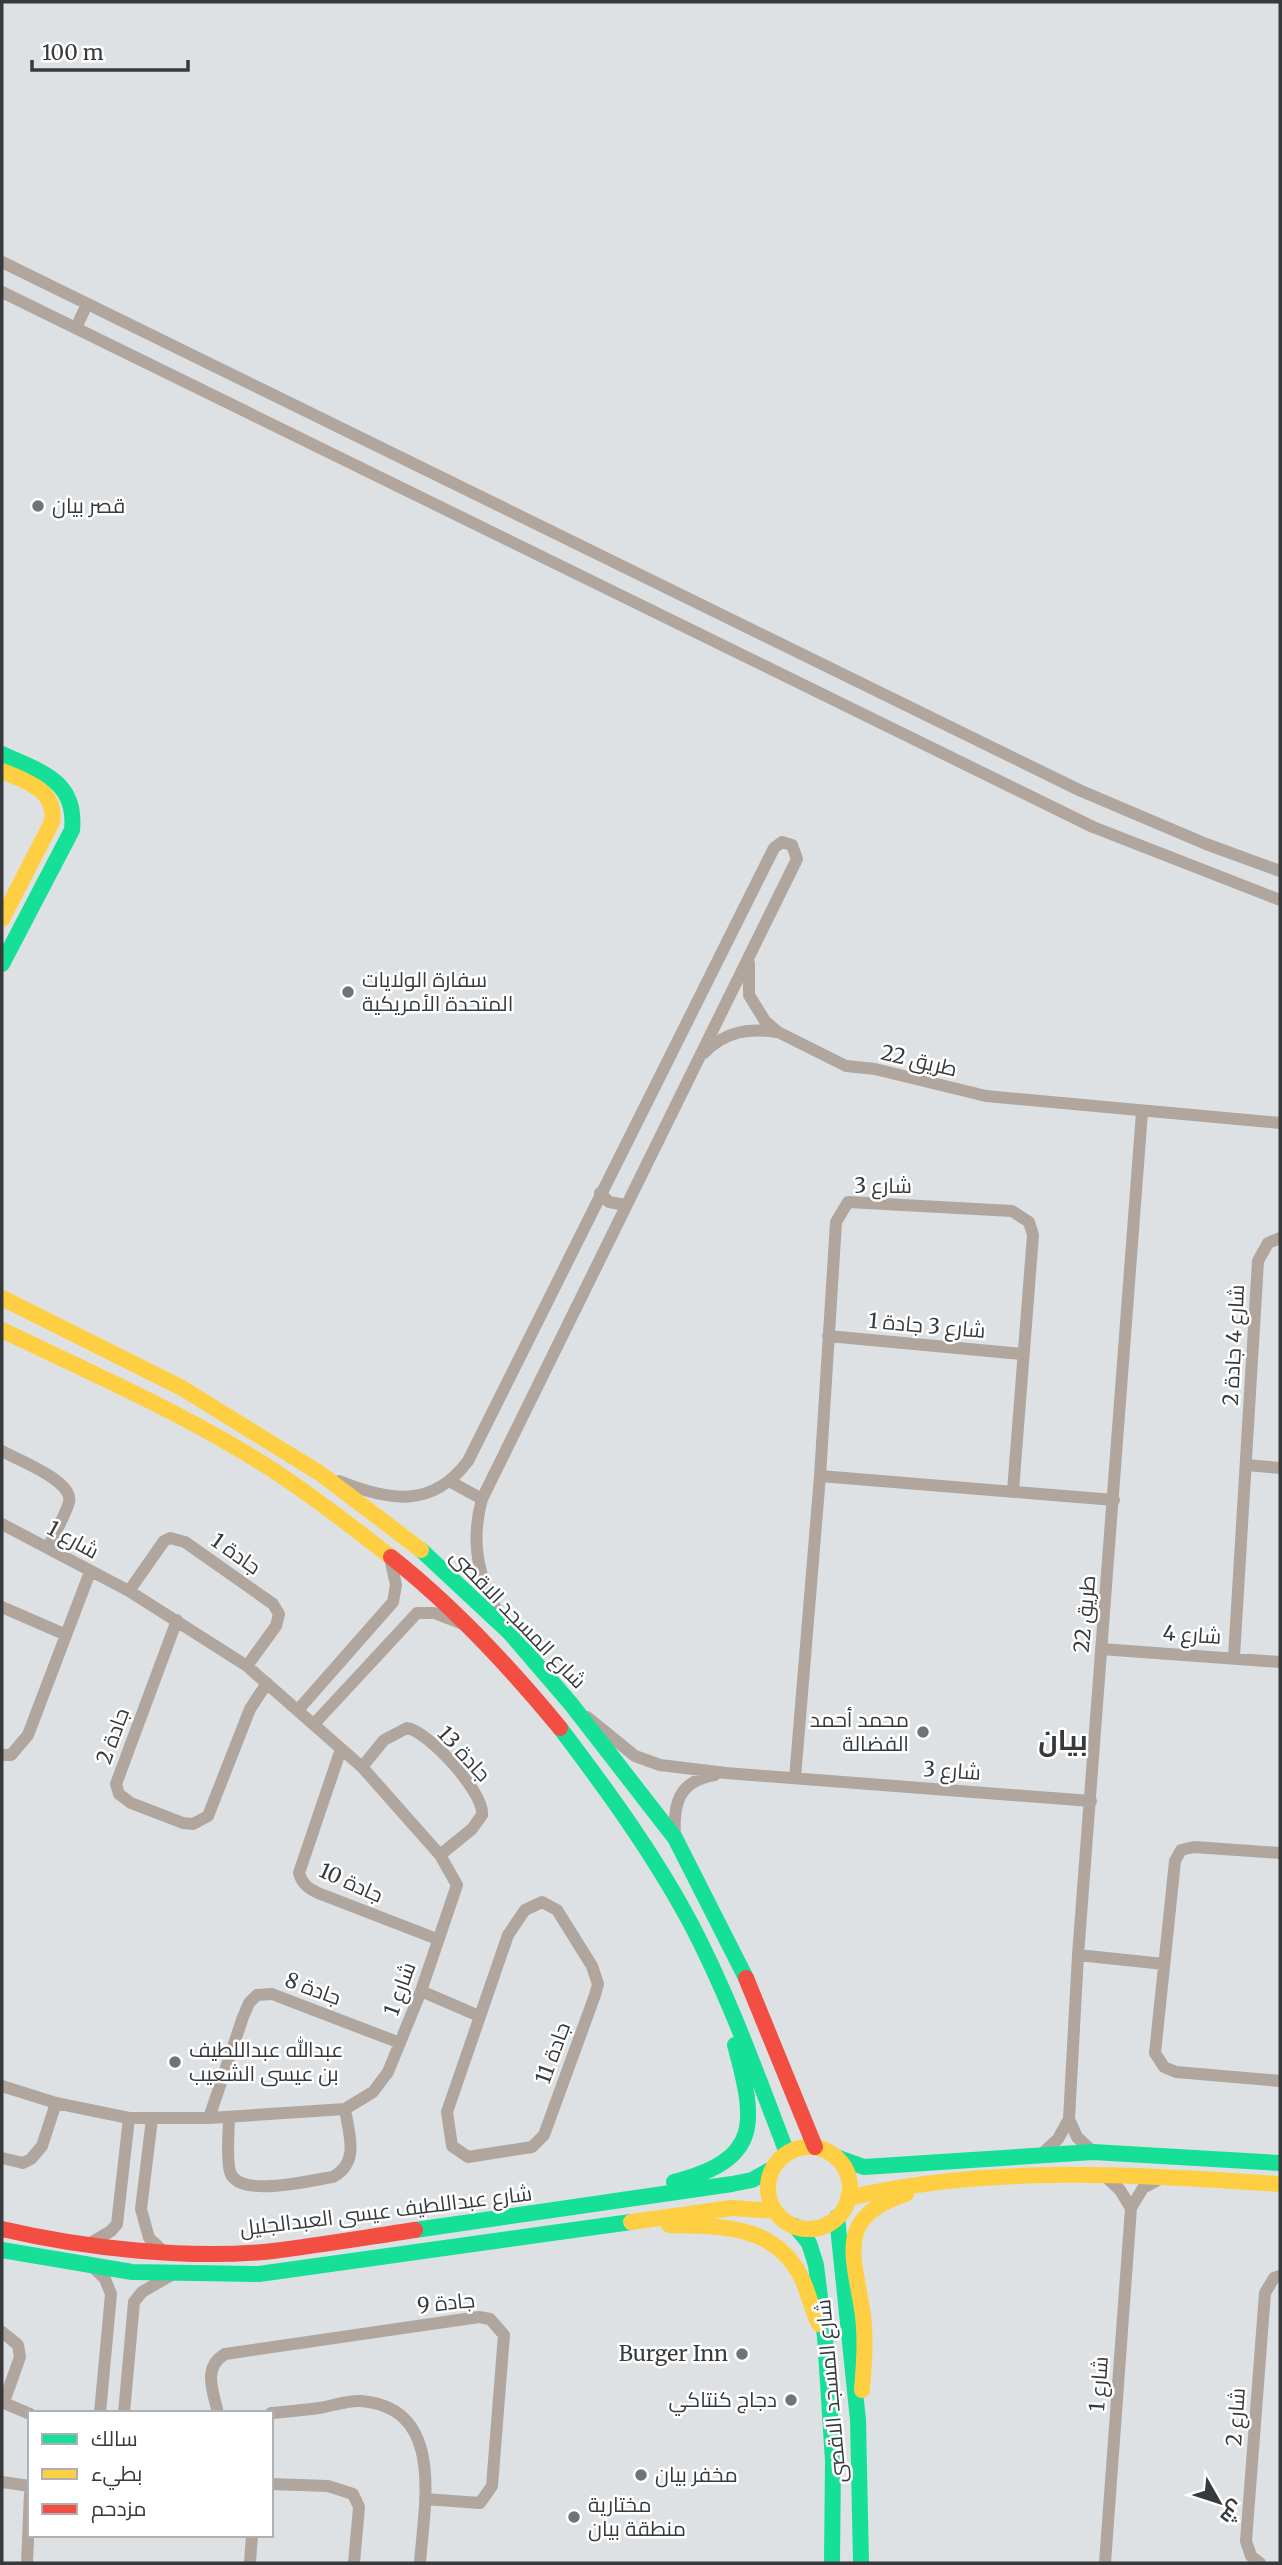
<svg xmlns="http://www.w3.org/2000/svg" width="1282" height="2565" font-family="Merriweather,Cairo,serif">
	<rect width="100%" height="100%" fill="#dee1e4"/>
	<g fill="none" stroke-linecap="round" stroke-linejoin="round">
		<!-- street -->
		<path stroke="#b0a69d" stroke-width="12" d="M2,262L1079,790L1206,844L1280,871
			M2,292L1093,827L1280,900
			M76,328L87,304
			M749,963V995L765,1021L778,1032L846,1066L875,1069L986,1096L1280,1123
			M704,1053C725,1031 749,1028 777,1032
			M600,1193L609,1202L626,1205
			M828,1336L1022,1354
			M2,1451C18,1460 74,1481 69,1502C65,1517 54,1533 48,1548
			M1246,1465L1280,1468
			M820,1476L1114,1500
			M339,1481C389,1501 432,1509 468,1461L774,848L782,842L792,845L797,859L482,1499C470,1543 478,1579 501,1618
			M449,1481L482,1499
			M2,1524L129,1591L247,1666L362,1767L440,1855L457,1885L421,1991L388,2072L373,2092L345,2109L209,2118H129L56,2103L2,2086
			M129,1591L164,1541L170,1538L185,1542L273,1604L279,1614L276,1626L247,1666
			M2,1607L64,1634
			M177,1620L116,1784L119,1794L131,1803L183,1823L193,1824L208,1816L250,1709L267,1683
			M1101,1649L1280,1662
			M1234,1657L1258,1261L1268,1243L1280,1238
			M298,1710L393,1602L396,1585L390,1558
			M587,1717L635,1756L660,1765L726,1773L1091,1801
			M314,1724L417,1613H434L463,1624
			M341,1749L299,1873C302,1884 308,1888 318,1893L437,1939
			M2,1755H11L28,1735L90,1572
			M362,1767L384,1740L407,1728C428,1731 485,1793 482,1815L472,1829L440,1855
			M795,1778L820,1476L836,1222L848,1202L1012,1211L1029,1222L1033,1235L1013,1491
			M675,1837C673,1804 678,1781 715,1775
			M1280,1853L1194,1847L1181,1850L1175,1861L1155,2053L1164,2067L1176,2072L1280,2081
			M542,1902L557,1910L592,1966L598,1984L595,1995L544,2135L532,2147L468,2157L452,2146L447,2112L508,1935L525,1910Z
			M1078,1955L1164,1964
			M421,1991L479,2016
			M229,2117C229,2133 226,2156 230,2172C239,2199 311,2180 333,2177C360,2162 349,2135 345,2109
			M209,2118L243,2017L249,2003L257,1995L272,1994L400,2043
			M152,2119L141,2209L149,2238L164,2252
			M1069,2119L1077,2137L1093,2152
			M1043,2153L1058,2139L1069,2119L1078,1955L1142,1112
			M2,2158L23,2163L31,2159L42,2146L56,2103
			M1104,2175L1120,2190L1131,2208
			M89,2244L111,2231L117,2224L129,2118
			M92,2266L105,2279L111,2294L100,2413
			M2,2332L18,2345L20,2357L4,2402
			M2,2402L30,2414
			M124,2413L134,2302L142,2292L173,2274
			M218,2413C213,2391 202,2368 225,2354L479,2317L490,2319L504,2335L492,2486L480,2503L425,2499
			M271,2413C287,2412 303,2410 319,2408C332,2406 348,2400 361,2401C446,2408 424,2505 420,2563
			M2,2482L30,2486
			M271,2484L328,2486L353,2494L359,2507L354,2563
			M27,2563L30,2492
			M250,2563L252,2535
			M1105,2563L1131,2208L1143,2188L1162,2178
			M1260,2563L1251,2556L1246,2541L1265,2293L1274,2278L1280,2276"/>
		<!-- fast -->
		<path stroke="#16e098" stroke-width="16" d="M2,754C40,772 77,780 72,830L2,964
			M421,1550L510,1633L571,1704L675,1838L746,1978
			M560,1728C607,1790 653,1853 690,1922C729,1996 757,2075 787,2153
			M836,2157L864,2167L1093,2152L1280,2163
			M674,2182C762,2159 756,2123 735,2045
			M837,2217L858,2420L861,2563
			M795,2226L809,2243L816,2265L825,2337L833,2461L832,2563
			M415,2230L732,2184L752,2180L772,2169
			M2,2250L132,2272L259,2274L631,2222"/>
		<!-- slow -->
		<path stroke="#ffcf43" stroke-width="16" d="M2,771C26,781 57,790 52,822L2,919
			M2,1298L182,1388L321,1474L421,1550
			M2,1330C81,1368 162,1404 237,1448C292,1480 341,1518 391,1557
			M768 2188a41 41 0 1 1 82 0a41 41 0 1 1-82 0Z
			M848,2198C989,2164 1137,2175 1280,2184
			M631,2222L732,2208L775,2211
			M669,2225C718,2226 772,2224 799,2273C808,2289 811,2308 819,2324
			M862,2390C864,2365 866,2340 863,2315C854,2255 834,2217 906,2194"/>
		<!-- jam -->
		<path stroke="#f24e42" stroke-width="16" d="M391,1557C453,1606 509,1666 560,1728
			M746,1978L815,2147
			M2,2229C83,2248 190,2260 273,2251C320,2245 368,2237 415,2230"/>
	</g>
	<!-- markers -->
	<g fill="#717476" stroke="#fff" stroke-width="2.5">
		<circle cx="38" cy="506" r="7"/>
		<circle cx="348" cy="992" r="7"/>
		<circle cx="923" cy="1732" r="7"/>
		<circle cx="175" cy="2062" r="7"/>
		<circle cx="742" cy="2354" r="7"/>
		<circle cx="791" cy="2400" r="7"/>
		<circle cx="641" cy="2475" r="7"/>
		<circle cx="574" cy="2517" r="7"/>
	</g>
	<g text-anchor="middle" stroke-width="5" stroke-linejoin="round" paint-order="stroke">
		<!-- poi labels -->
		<g font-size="21" fill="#37393b" stroke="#fff" text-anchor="start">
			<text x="52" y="513">قصر بيان</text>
			<text x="362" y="987">سفارة الولايات<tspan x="362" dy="24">المتحدة الأمريكية</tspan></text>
			<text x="909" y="1727" text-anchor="end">محمد أحمد<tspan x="909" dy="24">الفضالة</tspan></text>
			<text x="189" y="2057">عبدالله عبداللطيف<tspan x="189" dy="24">بن عيسى الشعيب</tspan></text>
			<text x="728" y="2361" text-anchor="end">Burger Inn</text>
			<text x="777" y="2407" text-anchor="end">دجاج كنتاكي</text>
			<text x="655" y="2482">مخفر بيان</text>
			<text x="588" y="2512">مختارية<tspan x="588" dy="24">منطقة بيان</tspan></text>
		</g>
		<!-- street labels -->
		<g font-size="21" fill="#37393b" stroke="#fff">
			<text transform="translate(919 1061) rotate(13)" y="7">طريق 22</text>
			<text x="883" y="1193">شارع 3</text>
			<text transform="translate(927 1326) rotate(5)" y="7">شارع 3 جادة 1</text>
			<text transform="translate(1234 1345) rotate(-87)" y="7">شارع 4 جادة 2</text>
			<text transform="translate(73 1540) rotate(29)" y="7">شارع 1</text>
			<text transform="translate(236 1554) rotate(35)" y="7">جادة 1</text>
			<text transform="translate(1085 1614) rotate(-85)" y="7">طريق 22</text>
			<text transform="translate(518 1619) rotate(46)" y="7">شارع المسجد الاقصى</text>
			<text transform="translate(1192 1635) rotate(4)" y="7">شارع 4</text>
			<text transform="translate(113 1736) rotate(-70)" y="7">جادة 2</text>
			<text transform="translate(464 1754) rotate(47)" y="7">جادة 13</text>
			<text transform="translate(952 1771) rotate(4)" y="7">شارع 3</text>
			<text transform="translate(351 1883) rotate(24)" y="7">جادة 10</text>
			<text transform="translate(313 1989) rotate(20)" y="7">جادة 8</text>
			<text transform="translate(400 1989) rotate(-70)" y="7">شارع 1</text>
			<text transform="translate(553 2053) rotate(-70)" y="7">جادة 11</text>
			<text transform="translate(386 2211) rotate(-7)" y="7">شارع عبداللطيف عيسى العبدالجليل</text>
			<text transform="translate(446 2303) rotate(-6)" y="7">جادة 9</text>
			<text transform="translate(1099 2384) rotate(-86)" y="7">شارع 1</text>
			<text transform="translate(831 2391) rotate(-95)" y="7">شارع المسجد الاقصى</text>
			<text transform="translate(1236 2417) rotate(-86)" y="7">شارع 2</text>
		</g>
		<!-- district labels -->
		<g font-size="28" font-weight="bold" fill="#37393b" stroke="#fff">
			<text x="1063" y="1750">بيان</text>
		</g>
	</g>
	<!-- border -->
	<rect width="1282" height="2565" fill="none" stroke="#37393b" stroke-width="7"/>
	<!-- legend -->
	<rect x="28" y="2411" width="245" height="126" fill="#ffffff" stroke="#afb0b1" stroke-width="2"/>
	<rect x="42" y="2434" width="35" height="10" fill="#16e098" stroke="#afb0b1" stroke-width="2"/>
	<text x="91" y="2446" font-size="21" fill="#37393b">سالك</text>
	<rect x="42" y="2469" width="35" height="10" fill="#ffcf43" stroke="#afb0b1" stroke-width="2"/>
	<text x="91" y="2481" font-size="21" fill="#37393b">بطيء</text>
	<rect x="42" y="2504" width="35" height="10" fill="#f24e42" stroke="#afb0b1" stroke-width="2"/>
	<text x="91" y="2516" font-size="21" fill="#37393b">مزدحم</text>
	<!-- north arrow -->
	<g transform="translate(1219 2502) rotate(129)" stroke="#ffffff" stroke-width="5" paint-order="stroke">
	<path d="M0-5L12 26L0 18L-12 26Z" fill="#37393b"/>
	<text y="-10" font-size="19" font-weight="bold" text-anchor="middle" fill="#37393b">ش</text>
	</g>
	<!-- scale -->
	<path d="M32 60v10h156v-10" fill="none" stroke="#37393b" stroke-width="3.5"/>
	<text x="42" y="60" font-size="21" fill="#37393b" stroke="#ffffff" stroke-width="5" paint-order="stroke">100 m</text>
</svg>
